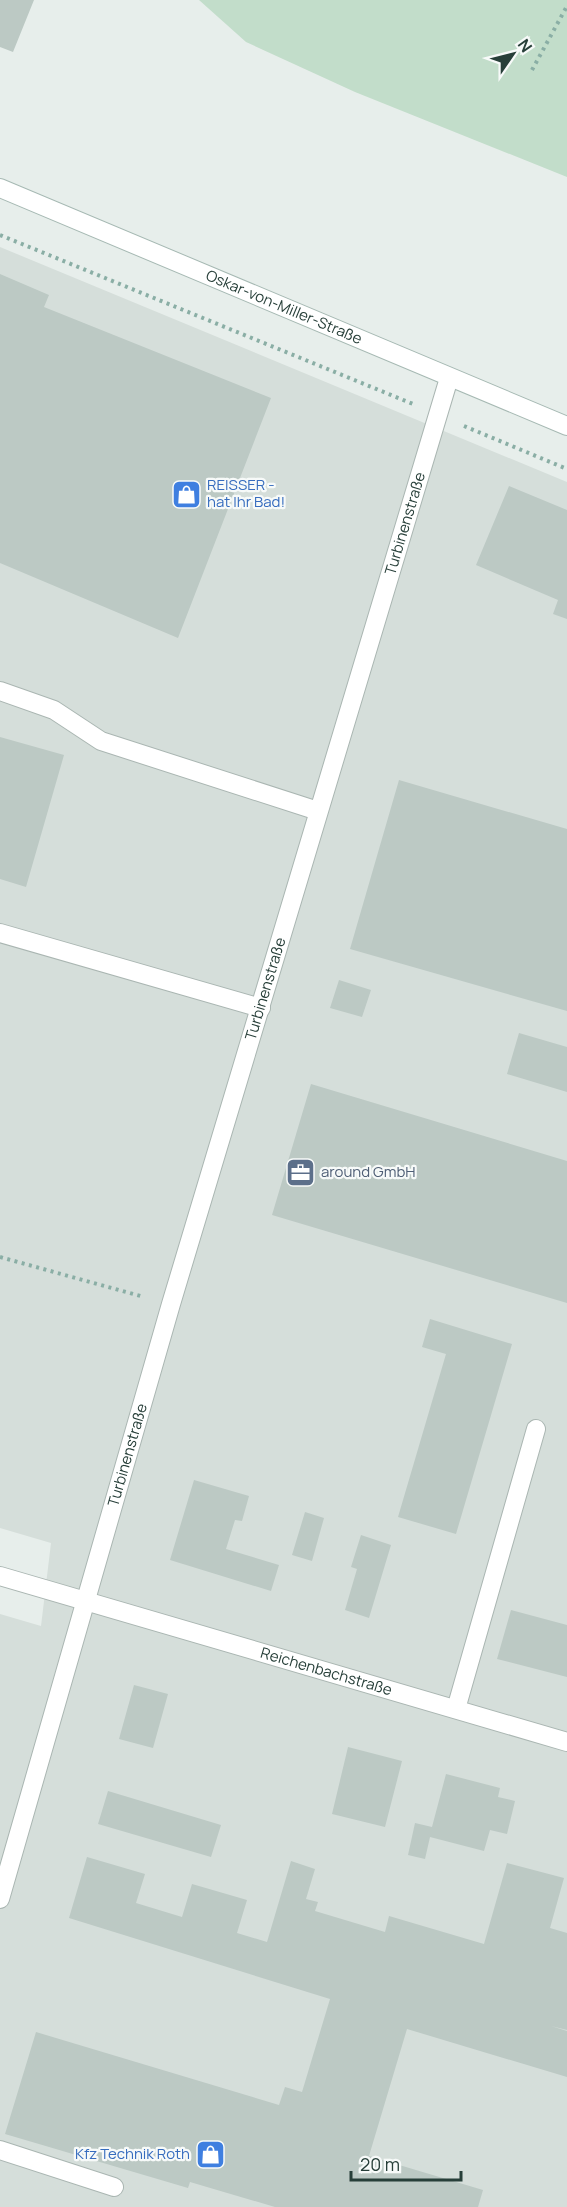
<svg xmlns="http://www.w3.org/2000/svg" width="567" height="2207" font-family="Manrope,sans-serif">
	<rect width="100%" height="100%" fill="#e7eeeb"/>
	<!-- built -->
	<path fill="#d5deda" d="M0,247L567,482V2207H0V1614L41,1626L51,1543L0,1528Z"/>
	<!-- green -->
	<path fill="#c2ddca" d="M199,0H567V177L355,92L246,42Z"/>
	<!-- building -->
	<path fill="#bcc9c4" d="M0,0H34L13,52L0,47Z
		M0,274L49,295L44,307L271,398L178,638L0,563Z
		M509,486L567,510V619L553,614L558,600L476,565Z
		M0,737L64,755L26,887L0,879Z
		M399,780L567,829V1011L350,949Z
		M339,980L371,990L362,1017L330,1008Z
		M519,1033L567,1047V1092L507,1074Z
		M311,1084L567,1161V1303L272,1215Z
		M430,1319L512,1344L456,1534L398,1517L446,1354L422,1347Z
		M194,1480L249,1496L242,1521L235,1520L226,1549L279,1565L271,1591L170,1560Z
		M305,1512L324,1518L312,1561L292,1555Z
		M361,1535L391,1545L369,1618L345,1610L357,1569L351,1567Z
		M511,1610L567,1625V1677L497,1659Z
		M134,1685L168,1694L153,1748L119,1739Z
		M348,1747L402,1761L385,1827L332,1814Z
		M446,1774L500,1788L498,1797L515,1801L507,1834L490,1830L484,1851L430,1837L425,1859L408,1855L415,1823L432,1827Z
		M108,1791L221,1825L211,1857L98,1824Z
		M87,1857L145,1874L136,1903L182,1917L192,1884L247,1900L237,1933L267,1942L291,1861L315,1869L306,1899L318,1902L315,1911L385,1932L389,1916L484,1944L507,1863L564,1878L550,1928L567,1933V2030L551,2026L567,2031V2077L407,2029L369,2156L483,2190L478,2207H275L190,2182L188,2188L5,2134L36,2032L279,2105L285,2087L302,2092L311,2062L330,1999L69,1918Z"/>
	<g fill="none" stroke-linecap="round" stroke-linejoin="round">
		<defs>
			<path id="lane" d="M0,691L54,710L101,741L318,811
				M0,933L261,1008
				M456,1709L536,1429
				M0,2150L114,2187"/>
			<g id="street">
				<path id="s1" d="M0,1576L567,1742"/>
				<path id="s2" d="M0,1899L171,1304L449,378"/>
			</g>
			<g id="secondary">
				<path id="s3" d="M0,188L567,426"/>
			</g>
		</defs>
		<!-- lane casing -->
		<use href="#lane" stroke="#aab6b2" stroke-width="20"/>
		<!-- street casing -->
		<use href="#street" stroke="#aab6b2" stroke-width="20"/>
		<!-- secondary casing -->
		<use href="#secondary" stroke="#a6b9b3" stroke-width="20"/>
		<!-- path -->
		<path stroke="#8aaea5" stroke-width="4" stroke-dasharray="3 4.5" stroke-linecap="butt" d="M532,70L567,6
			M0,235L413,404
			M464,426L567,469
			M0,1257L144,1297"/>
		<!-- lane -->
		<use href="#lane" stroke="#fff" stroke-width="18"/>
		<!-- street -->
		<use href="#street" stroke="#fff" stroke-width="18"/>
		<!-- secondary -->
		<use href="#secondary" stroke="#fff" stroke-width="18"/>
	</g>
	<!-- icons -->
	<defs>
		<symbol id="shop-square" viewBox="-11 -11 22 22"><rect x="-9" y="-9" width="18" height="18" rx="4" fill="#3f7fe0" stroke="#f7faf9"/><path d="M-5-2.5h2.3a2.7 3.5 0 0 1 5.4 0H5L5.5 6h-11ZM-1.5-2.5h3a1.5 2.3 0 0 0-3 0Z" fill="#fff"/></symbol>
		<symbol id="office-square" viewBox="-11 -11 22 22"><rect x="-9" y="-9" width="18" height="18" rx="4" fill="#5c6f8a" stroke="#f7faf9"/><path d="M-6-3h4V-5.5h4V-3h4V5H-6ZM-1-4.5V-3h2v-1.5ZM-6 0V1H6V0Z" fill="#fff"/></symbol>
	</defs>
	<g fill-rule="evenodd">
		<use href="#shop-square" x="170" y="478" width="33" height="33"/>
		<use href="#office-square" x="284" y="1156" width="33" height="33"/>
		<use href="#shop-square" x="194" y="2138" width="33" height="33"/>
	</g>
	<g text-anchor="middle" stroke-width="4.5" stroke-linejoin="round" paint-order="stroke">
		<!-- street labels -->
		<g font-size="15" fill="#273f39" stroke="#f7faf9">
			<text dy="5" stroke="none"><textPath href="#s3" startOffset="308">Oskar-von-Miller-Straße</textPath></text>
			<text dy="5" stroke="none"><textPath href="#s2" startOffset="1434">Turbinenstraße</textPath></text>
			<text dy="5" stroke="none"><textPath href="#s2" startOffset="948">Turbinenstraße</textPath></text>
			<text dy="5" stroke="none"><textPath href="#s2" startOffset="462">Turbinenstraße</textPath></text>
			<text dy="5" stroke="none"><textPath href="#s1" startOffset="340">Reichenbachstraße</textPath></text>
		</g>
		<!-- shop labels -->
		<g font-size="15" fill="#366cbe" stroke="#f7faf9" text-anchor="start">
			<text x="207" y="490">REISSER -<tspan x="207" dy="17">hat Ihr Bad!</tspan></text>
			<text x="190" y="2159" text-anchor="end">Kfz Technik Roth</text>
		</g>
		<!-- service labels -->
		<g font-size="15" fill="#4e5e75" stroke="#f7faf9" text-anchor="start">
			<text x="321" y="1177">around GmbH</text>
		</g>
	</g>
	<!-- north arrow -->
	<g transform="translate(513 54) rotate(55)" stroke="#f7faf9" stroke-width="4.5" paint-order="stroke">
	<path d="M0-4.5L10 22L0 15L-10 22Z" fill="#273f39"/>
	<text y="-9" font-size="16" font-weight="bold" text-anchor="middle" fill="#273f39">N</text>
	</g>
	<!-- scale -->
	<path d="M351 2171v9h110v-9" fill="none" stroke="#273f39" stroke-width="3"/>
	<text x="360" y="2171" font-size="18" fill="#273f39" stroke="#f7faf9" stroke-width="4.5" paint-order="stroke">20 m</text>
</svg>
